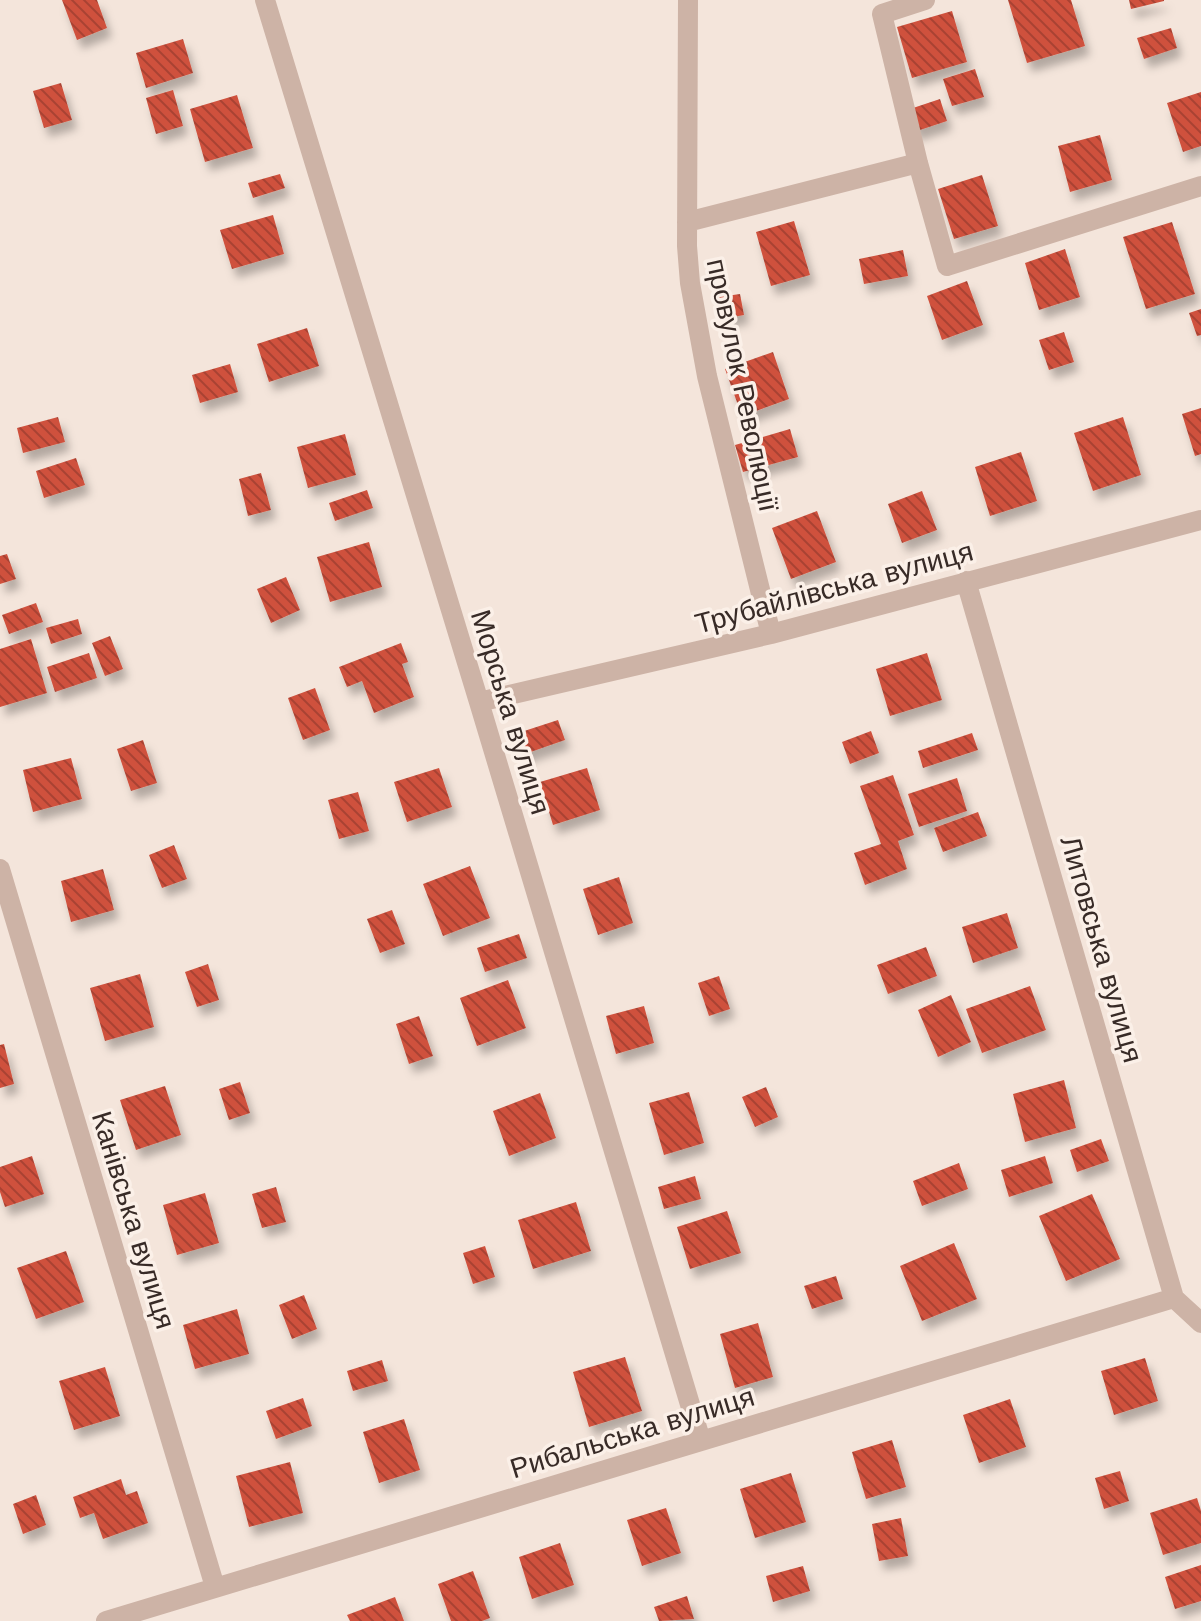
<svg xmlns="http://www.w3.org/2000/svg" width="1201" height="1621" font-family="'Work Sans',sans-serif">
	<defs>
		<pattern id="building-back-hatch" width="6" height="6" patternUnits="userSpaceOnUse" patternTransform="scale(2)"><rect width="6" height="6" fill="#cf513d"/><path d="M-1 5l2 2M0 0l6 6M5-1l2 2" fill="none" stroke="#a94333"/></pattern>
		<filter id="shadow"><feDropShadow dx="5" dy="9" stdDeviation="4" flood-color="#0004"/></filter>
	</defs>
	<rect width="100%" height="100%" fill="#f4e5db"/>
	<!-- building -->
	<path fill="url(#building-back-hatch)" filter="url(#shadow)" d="M62,0H97L107,28L77,40Z
		M1008,0H1071L1085,46L1027,63Z
		M1129,0H1164V1L1131,9Z
		M952,11L967,62L912,78L897,27Z
		M1171,28L1177,48L1144,59L1137,38Z
		M183,39L193,73L146,88L136,53Z
		M975,69L984,97L952,106L943,79Z
		M61,83L72,120L44,128L33,91Z
		M173,90L183,126L156,134L146,98Z
		M1201,92V146L1183,152L1167,103Z
		M237,95L253,148L205,162L190,109Z
		M940,99L947,121L914,132L907,110Z
		M1100,135L1112,180L1070,192L1058,146Z
		M280,174L285,188L253,198L248,183Z
		M982,175L998,226L954,239L938,189Z
		M273,215L284,254L232,269L220,230Z
		M794,221L810,275L771,286L756,232Z
		M1172,222L1195,294L1146,309L1123,237Z
		M1065,249L1080,297L1039,310L1025,263Z
		M903,250L908,276L864,284L859,259Z
		M967,281L983,325L942,340L927,296Z
		M740,294L744,315L722,319L719,297Z
		M1201,309V335L1197,336L1189,313Z
		M307,328L319,366L269,382L257,344Z
		M1064,332L1074,362L1049,370L1039,340Z
		M773,352L789,399L742,416L725,369Z
		M230,364L238,392L200,403L192,375Z
		M1201,408V454L1195,456L1182,414Z
		M58,417L65,442L23,453L17,428Z
		M1123,417L1141,475L1093,491L1074,433Z
		M790,429L798,457L743,472L735,445Z
		M345,434L356,475L308,488L297,447Z
		M1021,452L1037,501L990,516L975,467Z
		M76,458L85,485L44,498L36,471Z
		M261,473L271,510L248,516L239,479Z
		M367,490L373,508L335,521L329,503Z
		M922,491L937,530L902,543L888,504Z
		M817,511L836,562L791,579L772,528Z
		M369,542L382,587L330,602L317,557Z
		M7,554L16,579L0,584V556Z
		M286,577L300,610L271,623L257,589Z
		M36,603L43,622L9,634L2,615Z
		M78,619L82,634L51,644L46,628Z
		M110,636L123,669L105,676L92,643Z
		M31,639L47,693L0,707V649Z
		M401,643L408,662L402,664L414,697L374,713L362,681L347,687L339,667Z
		M89,653L97,678L55,692L47,667Z
		M927,653L942,700L890,716L876,669Z
		M315,688L330,730L303,740L288,698Z
		M558,720L565,740L522,755L515,734Z
		M871,731L879,753L850,764L842,742Z
		M972,733L978,750L923,768L918,751Z
		M143,740L157,783L131,791L117,749Z
		M71,758L82,799L33,812L23,770Z
		M439,768L452,807L407,822L394,782Z
		M587,768L600,810L553,825L540,782Z
		M893,775L914,835L898,841L907,869L865,885L854,853L881,844L860,786Z
		M957,778L967,811L919,827L908,794Z
		M358,792L369,831L339,839L328,800Z
		M978,812L987,836L943,852L934,828Z
		M174,845L187,879L162,888L149,855Z
		M470,866L490,918L443,936L423,884Z
		M103,869L114,910L71,922L61,881Z
		M619,877L633,923L598,935L583,889Z
		M392,910L405,944L380,953L367,919Z
		M1007,913L1018,948L973,963L962,927Z
		M519,934L527,958L485,972L477,948Z
		M926,947L937,976L888,994L877,965Z
		M208,964L219,1000L197,1007L185,972Z
		M140,974L154,1027L105,1041L90,988Z
		M719,976L730,1009L709,1016L698,983Z
		M508,980L526,1028L477,1046L460,998Z
		M1030,986L1046,1030L982,1053L966,1009Z
		M951,995L971,1042L938,1057L918,1010Z
		M644,1006L654,1043L616,1054L606,1016Z
		M419,1016L433,1056L409,1064L396,1024Z
		M4,1044L14,1084L0,1088V1045Z
		M1064,1080L1076,1128L1025,1142L1013,1094Z
		M240,1082L250,1113L229,1120L219,1089Z
		M165,1086L181,1135L136,1150L120,1100Z
		M766,1087L778,1117L755,1127L742,1097Z
		M689,1092L704,1143L664,1155L649,1103Z
		M540,1093L556,1138L509,1156L493,1111Z
		M1101,1139L1109,1161L1077,1172L1070,1150Z
		M32,1156L44,1194L5,1207L0,1192V1167Z
		M1045,1156L1053,1183L1009,1197L1001,1170Z
		M959,1163L968,1189L922,1206L913,1181Z
		M695,1176L701,1199L664,1209L658,1187Z
		M276,1187L286,1222L262,1228L252,1194Z
		M205,1193L219,1243L177,1255L163,1205Z
		M1092,1194L1120,1259L1066,1281L1039,1216Z
		M576,1202L591,1251L533,1269L518,1220Z
		M727,1211L741,1253L690,1269L677,1227Z
		M954,1243L977,1299L922,1321L900,1266Z
		M485,1246L495,1277L473,1284L463,1253Z
		M66,1251L84,1302L36,1319L17,1268Z
		M836,1276L843,1299L812,1309L804,1286Z
		M304,1295L317,1329L292,1339L279,1305Z
		M237,1309L249,1354L195,1369L183,1325Z
		M758,1323L773,1377L735,1388L720,1334Z
		M625,1357L642,1411L589,1427L573,1372Z
		M1145,1358L1158,1401L1114,1415L1101,1371Z
		M382,1360L388,1381L353,1391L347,1371Z
		M105,1367L120,1416L74,1430L59,1381Z
		M303,1398L312,1426L276,1439L266,1411Z
		M1010,1399L1026,1447L979,1463L963,1415Z
		M404,1419L420,1470L379,1483L363,1432Z
		M892,1440L906,1487L866,1499L852,1452Z
		M290,1462L303,1513L249,1527L236,1476Z
		M1120,1471L1129,1501L1104,1509L1095,1478Z
		M791,1473L806,1522L755,1538L740,1489Z
		M121,1479L126,1495L137,1491L148,1523L103,1539L94,1513L80,1518L73,1497Z
		M36,1495L46,1525L23,1534L13,1504Z
		M1197,1498L1201,1511V1543L1163,1555L1150,1513Z
		M666,1508L681,1553L642,1566L627,1520Z
		M901,1518L908,1556L879,1561L872,1524Z
		M560,1543L574,1585L532,1599L519,1557Z
		M1201,1565V1601L1175,1609L1165,1577Z
		M803,1566L810,1591L773,1602L766,1576Z
		M473,1571L490,1618L482,1621H451L438,1584Z
		M687,1596L694,1619L659,1621L654,1607Z
		M395,1597L404,1621H350L347,1615Z"/>
	<g fill="none" stroke-linecap="round" stroke-linejoin="round">
		<!-- minor -->
		<path stroke="#cdb3a6" stroke-width="20" d="M265,0L479,702L701,1441
			M688,0L687,246L690,283L707,376L771,634
			M925,0L882,14L918,163L947,266L1201,186
			M687,222L918,163
			M966,581L1174,1298L1201,1323
			M479,702L771,634L1201,520
			M0,869L215,1587
			M106,1621L1174,1298"/>
	</g>
	<g text-anchor="middle" stroke-width="7" stroke-linejoin="round" paint-order="stroke">
		<!-- street labels -->
		<g font-size="28" fill="#382b27" stroke="#fbf0e8">
			<text transform="translate(743 385) rotate(78)" y="10">провулок Революції</text>
			<text transform="translate(834 587) rotate(-15)" y="10">Трубайлівська вулиця</text>
			<text transform="translate(511 712) rotate(73)" y="10">Морська вулиця</text>
			<text transform="translate(1102 949) rotate(74)" y="10">Литовська вулиця</text>
			<text transform="translate(134 1220) rotate(73)" y="10">Канівська вулиця</text>
			<text transform="translate(632 1432) rotate(-17)" y="10">Рибальська вулиця</text>
		</g>
	</g>
</svg>
